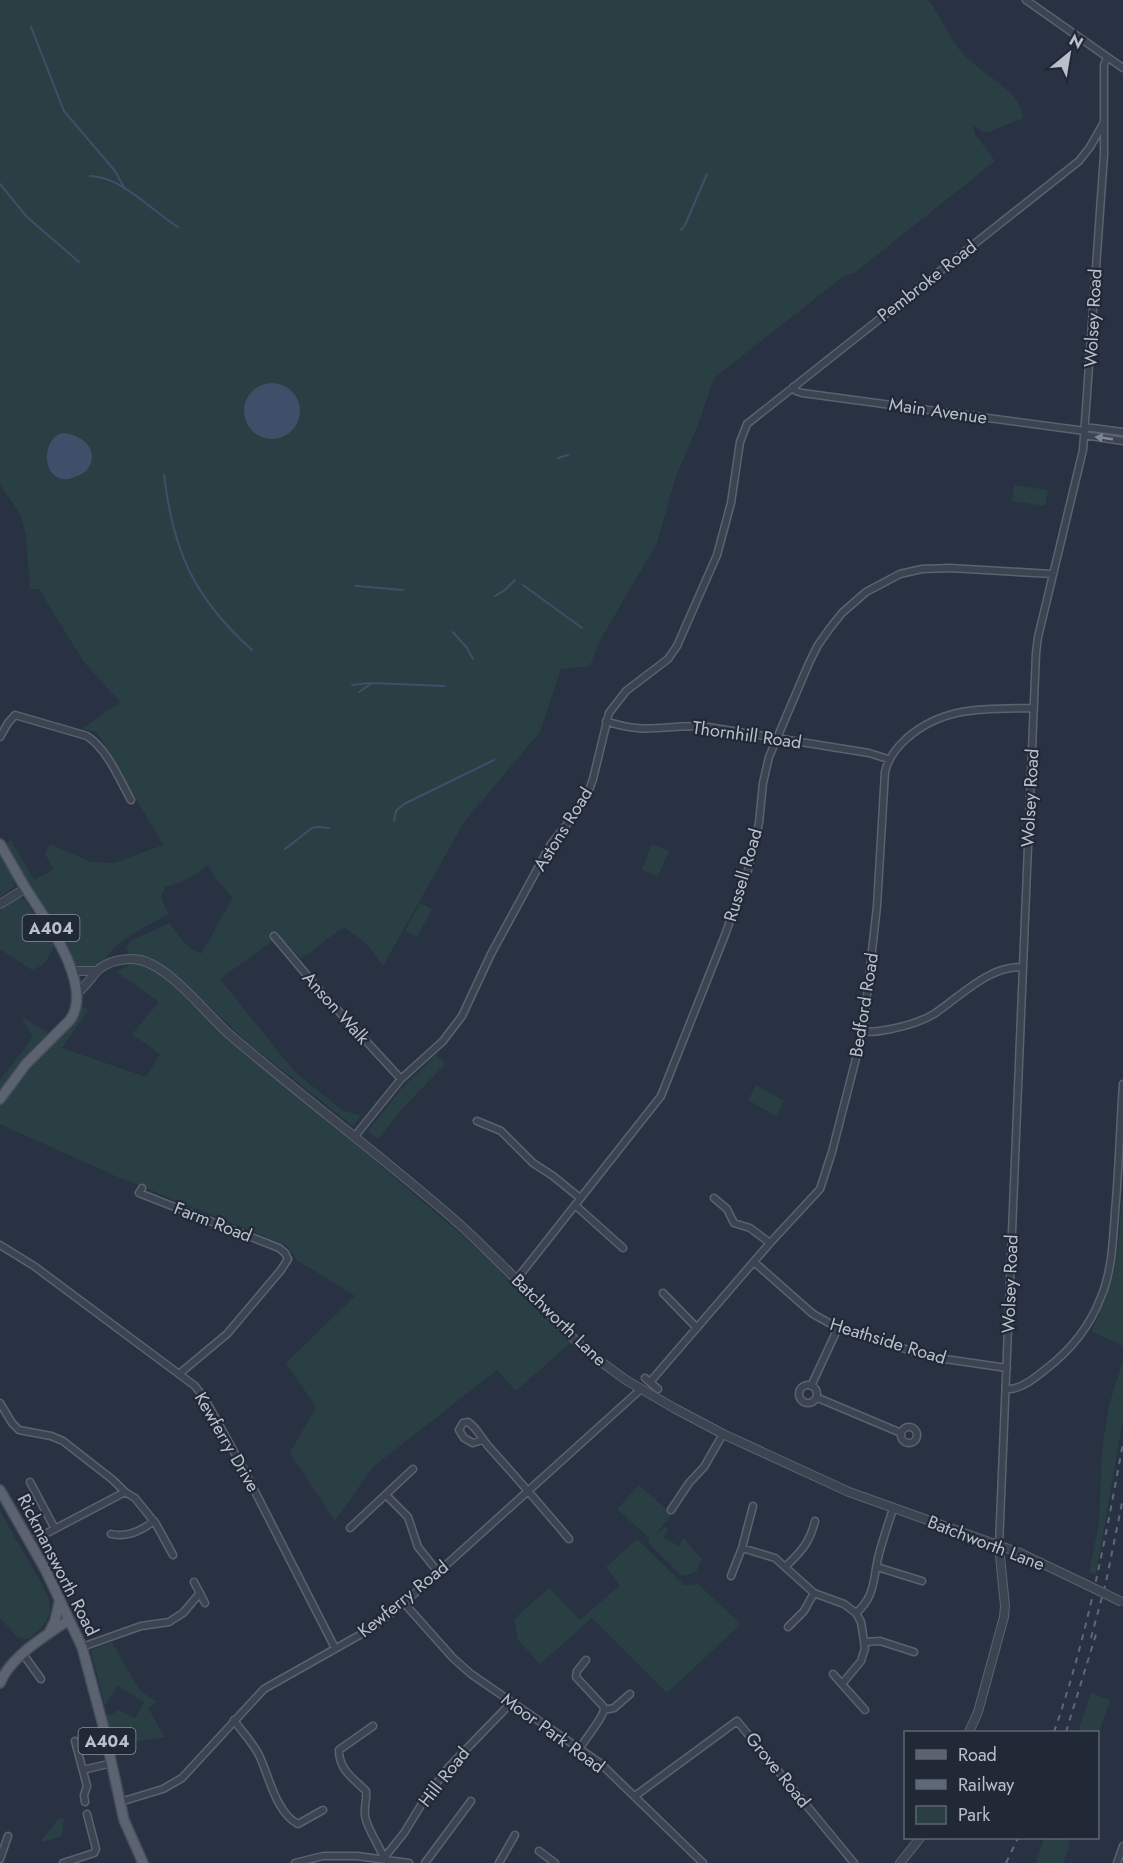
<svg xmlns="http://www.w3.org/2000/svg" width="1123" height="1863" font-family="Jost,sans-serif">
	<rect width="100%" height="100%" fill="#283242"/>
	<!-- green -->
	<path fill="#2a3f43" d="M0,0H928C942,17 949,39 964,55C982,75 1020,89 1023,118L989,132H982L973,125L975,134L995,161L854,273L844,276L714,378L698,425L676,476L657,543L598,644L590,666L561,669L540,732L464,822L383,966L366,943L343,927L301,959L279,936L220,979L294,1071L343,1111L361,1115L353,1126L248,1043L183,982L160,963L150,958L129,953L126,949L131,941L169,923L187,946L201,954L233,898L215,878L208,865L185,881L165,887L161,897L168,914C150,925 127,935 111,951C106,957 102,964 94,967C85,969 77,967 72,960L5,845L11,840L34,880L53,870L45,853L50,844L91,862L114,863L163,845L97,732L82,729L120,702L83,661L39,589H30L26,536L21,515L0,485Z
		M1014,485L1048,490L1045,506L1012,501Z
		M652,844L669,851L658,876L642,870Z
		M0,852L12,874L15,886L0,897Z
		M21,897L25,900L54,944C50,957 46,965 32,970L0,949V910L16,898Z
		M420,903L432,909L417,937L405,931Z
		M132,963L146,966L164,977L235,1044L344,1134L494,1263L510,1283L570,1343L516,1391L497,1370L373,1467L335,1521L290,1453L316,1407L286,1363L355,1296L297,1260L286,1245L113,1175L0,1124V1080L33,1037L23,1021V1017L57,1039L82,1007L88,1010L62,1048L146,1077L160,1054L132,1034L159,1002L116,972Z
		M436,1055L445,1064L404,1107L378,1139L368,1131L401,1089Z
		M756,1085L784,1101L776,1116L748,1100Z
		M1123,1200V1346L1091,1331C1113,1289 1120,1249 1121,1202Z
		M1123,1361V1419L1096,1574L1089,1572L1099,1523L1102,1450L1109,1405Z
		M639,1485L672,1514L658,1531L659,1532L665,1527L668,1529L664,1538L679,1546L683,1538L702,1559L696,1572L682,1576L648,1542L650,1539L617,1509Z
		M0,1511L45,1590C57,1614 46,1624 29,1639L18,1638L0,1618Z
		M637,1539L684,1585L698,1584L741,1624L667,1693L592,1618L540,1664L518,1640L514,1619L549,1588L580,1620L620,1585L606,1567Z
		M112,1642L140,1691L157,1702L148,1708L165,1737L112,1745L106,1715L113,1714L118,1710L135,1718L144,1702L117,1686L105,1706L91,1650Z
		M1091,1693L1110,1700L1098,1735V1732H1078Z
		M64,1818L62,1836L43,1842L41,1841L58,1819Z
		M1044,1838H1069V1847L1063,1863H1036Z"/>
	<!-- water -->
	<path fill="#3f4f6a" d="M244 411a28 28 0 1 1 56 0a28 28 0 1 1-56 0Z
		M62,433C83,434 102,452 86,471C81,475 75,477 69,479C42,483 40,440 62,433Z"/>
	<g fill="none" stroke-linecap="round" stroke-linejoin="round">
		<!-- stream -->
		<path stroke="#3f4f6a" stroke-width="2" d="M31,27L64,111L115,171L125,189
			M90,176C121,176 153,212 178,227
			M0,184L27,217L79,262
			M681,230L685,225L707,174
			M558,458L568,455
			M164,475C173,551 194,598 252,650
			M523,585L582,628
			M356,586L403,590
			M495,596L505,590L515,580
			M453,632L467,648L473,659
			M352,685L369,683
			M359,692L372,683L444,686
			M394,821L396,811L404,804L494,760
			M285,849L312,828L318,827L329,828"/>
		<defs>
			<path id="minor" d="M1026,0L1123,68
				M793,387L796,391L802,393L1085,431
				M1085,427L1123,432
				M1084,435L1123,441
				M606,721C647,736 668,723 708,727L869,753L888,759
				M0,737L8,723L15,715L87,736C108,750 119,779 131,800
				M274,936L321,992L401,1079
				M863,1031C872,1033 881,1031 891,1029C906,1026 921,1022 934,1014C961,996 988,966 1023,967
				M477,1121L501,1131L533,1163L553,1176L580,1198
				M355,1136L401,1079L443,1041L462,1016L491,954L551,844L577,812L588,793L593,779L609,713L626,691L668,659L677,646L717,555L731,503L740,442L747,424L1079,161L1090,147L1103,124
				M142,1188L139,1193L279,1248L285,1253L288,1259L281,1270L227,1334L179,1374
				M714,1198L727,1209L734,1223L750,1228L770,1243
				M575,1205L623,1248
				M0,1245L34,1266L195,1386L205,1399L244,1470L335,1648
				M754,1262L813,1314L838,1328L931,1357L1007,1368
				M516,1280L661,1096L725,935L748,870L759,823L763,783L769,757L809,663L818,645L830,628L842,613L866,592L900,574L922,569L950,568L1052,574
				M663,1293L697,1328
				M645,1378L658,1389
				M650,1382L770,1243L820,1189L832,1152L863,1031L877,906L885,772C888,758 896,748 907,738C945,705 987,709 1034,708
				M799 1394a9 9 0 1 1 18 0a9 9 0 1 1-18 0Z
				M811,1386L838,1328
				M1007,1389C1021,1390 1036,1377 1046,1369C1071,1350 1090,1326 1101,1297C1112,1271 1113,1240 1115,1212C1119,1169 1120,1127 1123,1084
				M818,1398L901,1433
				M0,1403L12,1423L19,1430L51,1436L63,1441L113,1480L125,1492L135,1498L156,1524L173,1555
				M901 1435a8 8 0 1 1 16 0a8 8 0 1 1-16 0Z
				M482,1440L473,1443L464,1438L459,1430L463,1423L468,1422C478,1429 481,1438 489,1447C516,1477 543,1508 569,1539
				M30,1482L55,1529
				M386,1495L408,1517L418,1547L438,1572
				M671,1510L689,1483L704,1467L723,1434
				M350,1528L413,1469
				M111,1534C127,1538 141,1531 154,1521
				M30,1542L125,1492
				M999,1546L1036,653L1038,637L1083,450L1104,155V65L1107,57
				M742,1548L775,1558L814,1593L844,1604L856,1613L861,1622L865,1648L861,1661L842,1684
				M786,1566C801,1552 810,1542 815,1521
				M877,1567L922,1581
				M731,1576L742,1548L753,1506
				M194,1582L205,1603
				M404,1603L453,1658L471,1674L600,1763L703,1863
				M856,1613C876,1596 873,1577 879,1554C883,1539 888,1524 893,1509
				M788,1627L804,1611L814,1593
				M865,1642L880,1641L914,1652
				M82,1647L141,1626L169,1622L183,1613L200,1593
				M23,1654L41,1679
				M586,1660L577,1671L576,1677L603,1706L604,1710
				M833,1674L865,1710
				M234,1720C242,1732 253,1743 259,1755C269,1776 276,1813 298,1824L323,1810
				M373,1726L339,1750C339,1770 353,1778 366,1791C367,1799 364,1807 365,1815C366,1827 379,1845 384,1858
				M75,1741L87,1786L84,1795L85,1802
				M580,1748C586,1738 602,1719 604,1710L614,1708L630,1694
				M83,1770L112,1763
				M635,1796L737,1721L854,1863
				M120,1802L163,1789L182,1778L264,1689L372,1628L404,1603L641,1389
				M539,1851L555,1863
				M384,1858L404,1833L426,1797L448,1768L512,1702
				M0,1859L8,1836
				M63,1863L94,1853L96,1849L87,1814
				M295,1863L323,1856H357L409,1863
				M425,1863L471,1801
				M499,1863L515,1835
				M1117,1863L1123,1846"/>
			<path id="tertiary" d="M0,904L26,888
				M71,971H97
				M76,994C85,987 90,979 97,971C107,961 126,957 140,960C171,967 206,1014 230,1035C305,1099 384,1158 458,1223C499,1260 536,1300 574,1339L593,1356L626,1380L674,1408L723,1434L849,1492L1020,1553L1085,1584
				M969,1732L978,1712L1004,1617L1005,1606L999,1546
				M900,1863L920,1838"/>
			<path id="primary" d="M0,844C9,859 17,874 26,889C44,917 95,986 70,1020L26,1064L0,1099
				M0,1490L45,1569L82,1647L104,1729L124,1820L143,1863
				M50,1631L55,1621L60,1599
				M0,1683C10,1657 46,1635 69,1620"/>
		</defs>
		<!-- minor casing -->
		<use href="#minor" stroke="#5b626f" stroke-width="9"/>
		<!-- tertiary casing -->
		<use href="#tertiary" stroke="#5b626f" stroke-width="10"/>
		<!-- primary casing -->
		<use href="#primary" stroke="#464d5b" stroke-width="12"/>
		<!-- minor -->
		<use href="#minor" stroke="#3c4452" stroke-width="6"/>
		<!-- tertiary -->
		<use href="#tertiary" stroke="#3c4452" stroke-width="8"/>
		<!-- primary -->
		<use href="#primary" stroke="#5b6371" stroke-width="9"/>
		<!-- rail -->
		<path stroke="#5f6878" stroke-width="2" stroke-dasharray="6 6" stroke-linecap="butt" d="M1091,1638L1106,1582L1123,1498
			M1054,1732C1087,1638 1105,1541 1123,1443
			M1066,1732L1097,1631
			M1006,1863L1018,1838"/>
		<defs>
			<path id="tertiary-bridge" d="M1085,1584L1122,1602"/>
		</defs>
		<!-- tertiary-bridge casing -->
		<use href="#tertiary-bridge" stroke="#5b626f" stroke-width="10" stroke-linecap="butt"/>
		<!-- tertiary-bridge -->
		<use href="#tertiary-bridge" stroke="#3c4452" stroke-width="8"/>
	</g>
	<!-- one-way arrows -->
	<defs><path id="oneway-solid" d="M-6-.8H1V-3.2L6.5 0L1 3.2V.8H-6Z" transform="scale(1.5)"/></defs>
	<use fill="#818895" href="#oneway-solid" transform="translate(1104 438) rotate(-172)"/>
	<g text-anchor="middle" stroke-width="4.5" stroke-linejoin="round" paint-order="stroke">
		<!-- shield labels -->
		<g fill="#212937" stroke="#8c939f" stroke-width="1.5">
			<rect x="22.5" y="915" width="57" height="26" rx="4.5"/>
			<rect x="78.5" y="1728" width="57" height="26" rx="4.5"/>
		</g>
		<g font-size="16" font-weight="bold" fill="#bac0cb">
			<text x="51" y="934">A404</text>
			<text x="107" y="1747">A404</text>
		</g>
		<!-- street labels -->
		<g font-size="18" fill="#bac0cb" stroke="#212937">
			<text transform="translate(927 281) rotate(-38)" y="6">Pembroke Road</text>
			<text transform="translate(1093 318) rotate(-87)" y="6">Wolsey Road</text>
			<text transform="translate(938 411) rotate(8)" y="6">Main Avenue</text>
			<text transform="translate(747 735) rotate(8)" y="6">Thornhill Road</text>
			<text transform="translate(1030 798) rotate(-87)" y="6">Wolsey Road</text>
			<text transform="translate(563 829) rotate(-58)" y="6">Astons Road</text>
			<text transform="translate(743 875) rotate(-74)" y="6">Russell Road</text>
			<text transform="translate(864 1005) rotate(-81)" y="6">Bedford Road</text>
			<text transform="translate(336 1008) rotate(48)" y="6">Anson Walk</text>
			<text transform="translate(213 1222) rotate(21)" y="6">Farm Road</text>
			<text transform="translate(1010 1284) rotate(-88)" y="6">Wolsey Road</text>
			<text transform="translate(559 1320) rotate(44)" y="6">Batchworth Lane</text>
			<text transform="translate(888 1341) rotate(17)" y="6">Heathside Road</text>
			<text transform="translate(227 1442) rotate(60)" y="6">Kewferry Drive</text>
			<text transform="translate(986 1543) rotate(21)" y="6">Batchworth Lane</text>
			<text transform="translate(58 1565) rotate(63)" y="6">Rickmansworth Road</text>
			<text transform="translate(403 1599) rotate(-39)" y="6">Kewferry Road</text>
			<text transform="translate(553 1733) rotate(36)" y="6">Moor Park Road</text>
			<text transform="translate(778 1770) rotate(51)" y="6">Grove Road</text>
			<text transform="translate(444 1777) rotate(-52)" y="6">Hill Road</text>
		</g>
	</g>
	<!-- legend -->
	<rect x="904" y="1731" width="195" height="108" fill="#212937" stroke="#5e6572" stroke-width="1.5"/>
	<rect x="916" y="1750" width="30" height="9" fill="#5b6371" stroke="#5e6572" stroke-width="1.5"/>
	<text x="958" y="1761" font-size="18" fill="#bac0cb">Road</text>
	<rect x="916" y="1780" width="30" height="9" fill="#5f6878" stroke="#5e6572" stroke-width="1.5"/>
	<text x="958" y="1791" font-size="18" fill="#bac0cb">Railway</text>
	<rect x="916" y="1806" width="30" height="18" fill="#2a3f43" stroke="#5e6572" stroke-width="1.5"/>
	<text x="958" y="1821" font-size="18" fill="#bac0cb">Park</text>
	<!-- north arrow -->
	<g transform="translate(1069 54) rotate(30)" stroke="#212937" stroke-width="4.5" paint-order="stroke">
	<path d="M0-4.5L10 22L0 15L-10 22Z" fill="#bac0cb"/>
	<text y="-9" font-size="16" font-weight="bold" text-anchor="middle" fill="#bac0cb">N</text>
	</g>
</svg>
